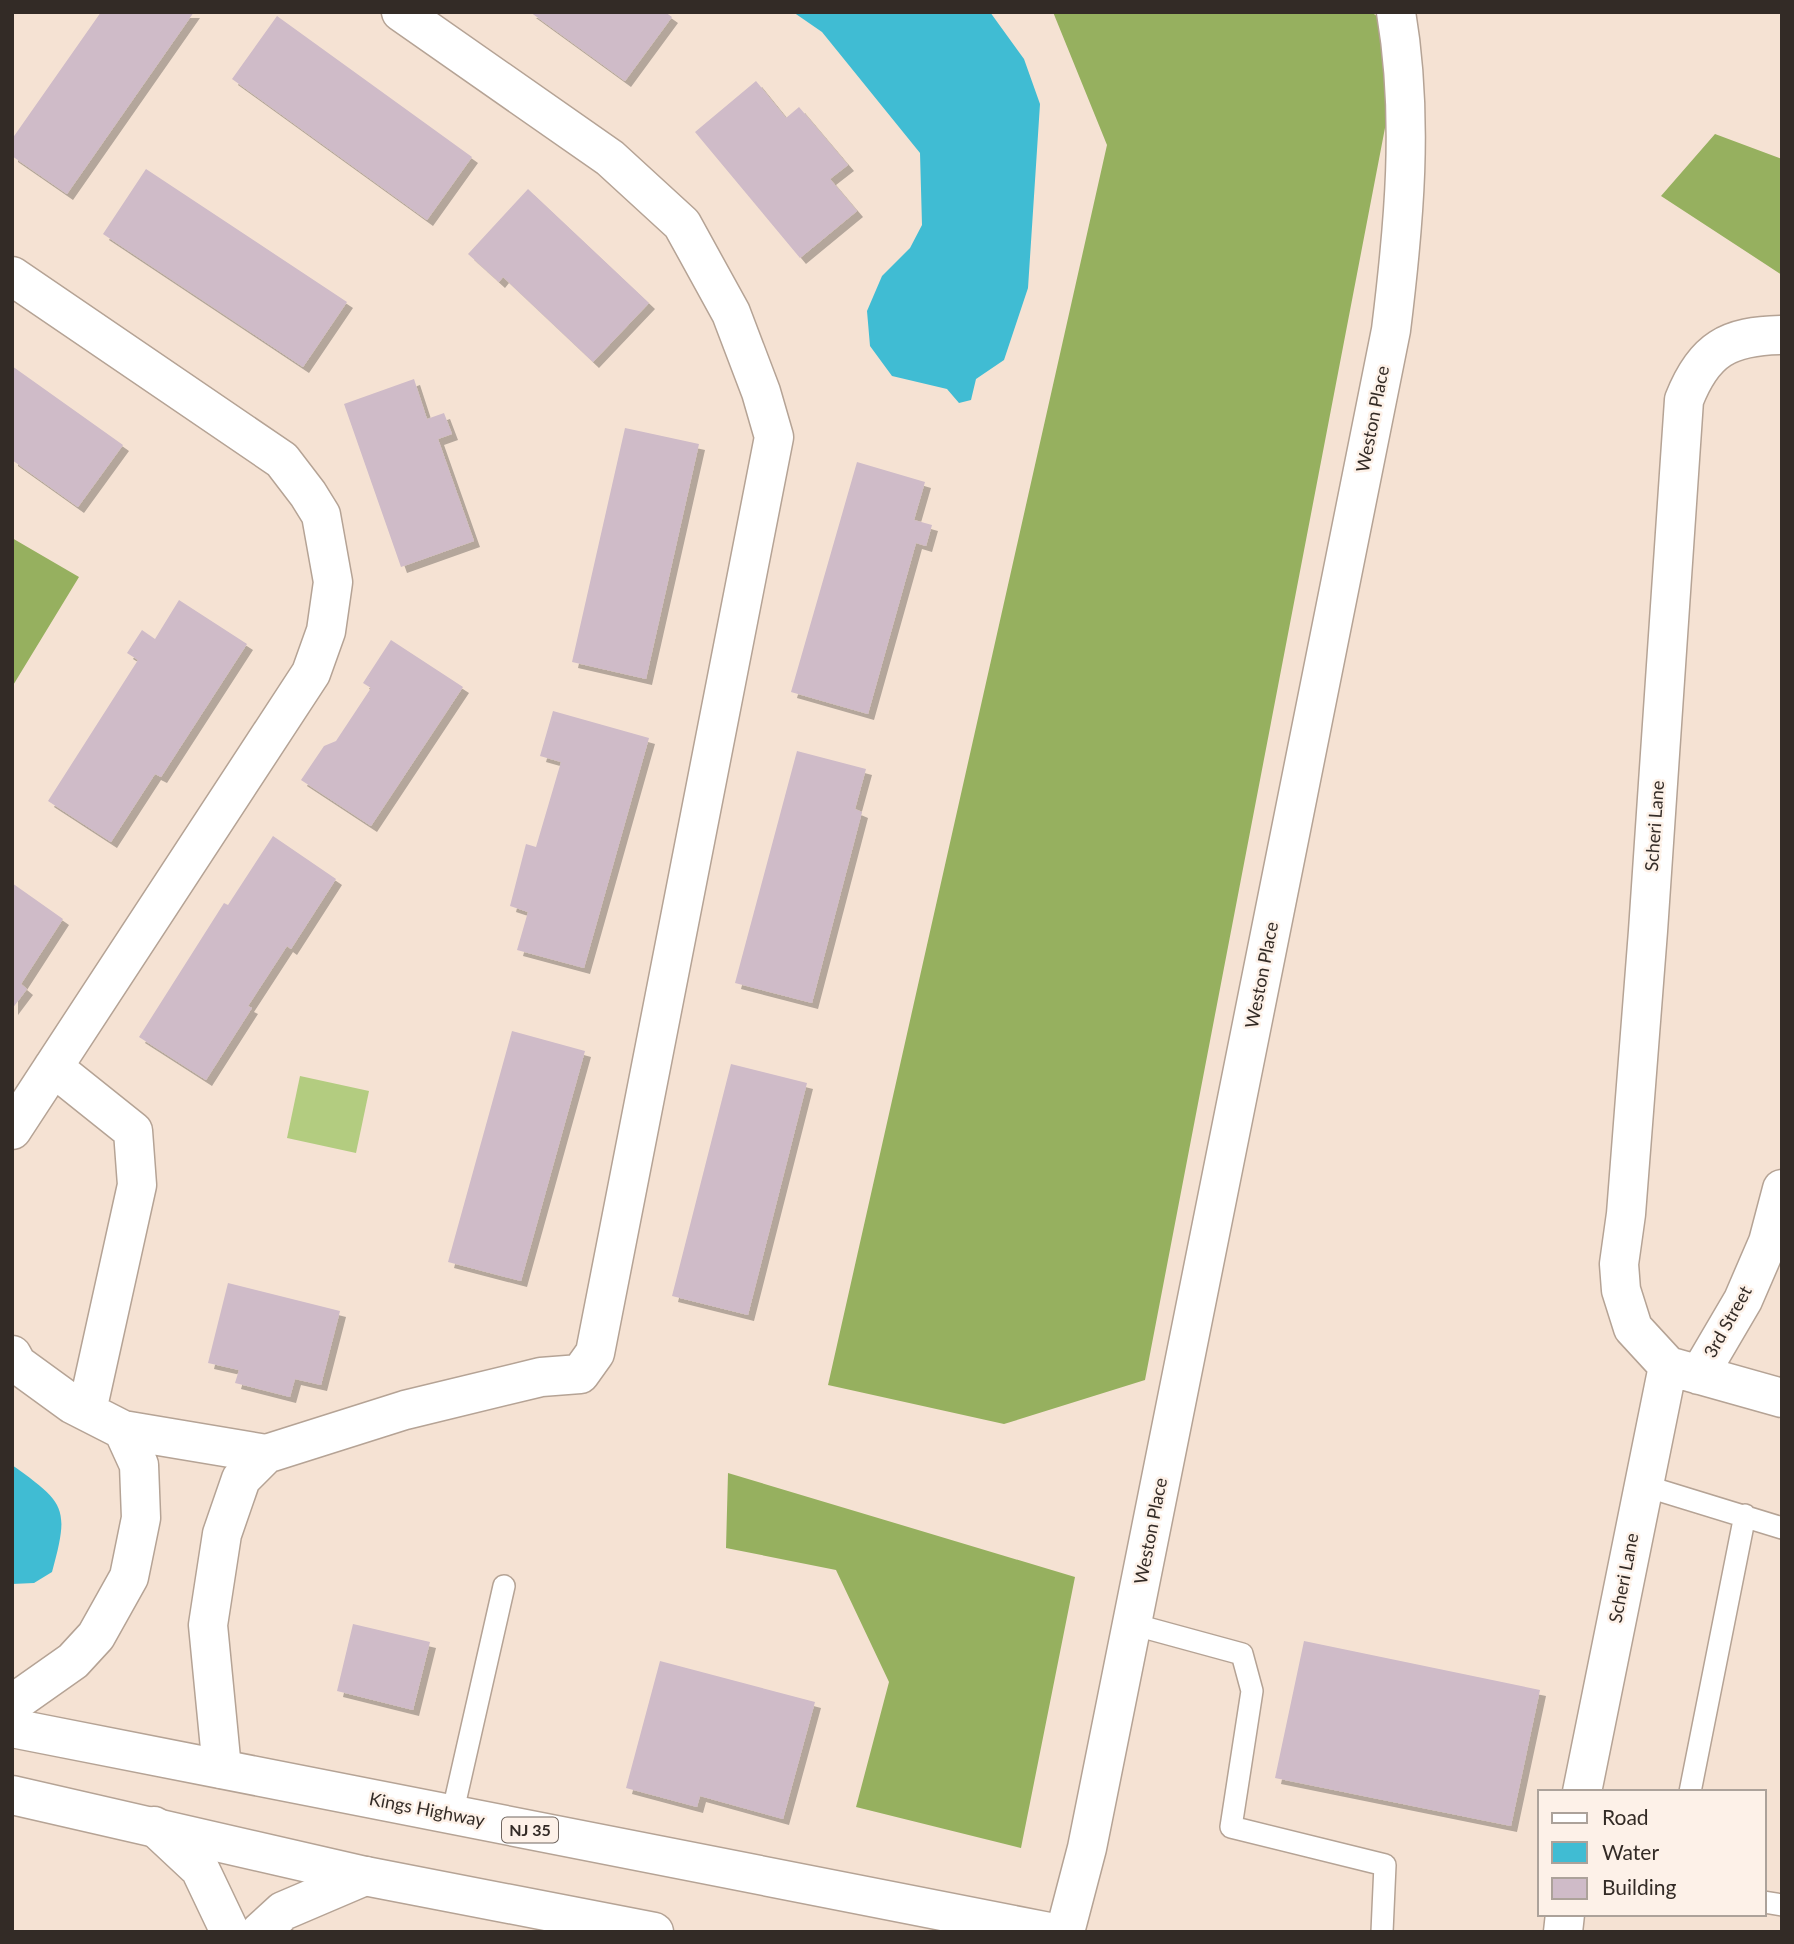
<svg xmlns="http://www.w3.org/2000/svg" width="1794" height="1944" font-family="Lato,sans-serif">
	<defs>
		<filter id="shadow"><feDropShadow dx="6" dy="6" stdDeviation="0" flood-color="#0004"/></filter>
	</defs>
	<rect width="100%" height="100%" fill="#f5e2d3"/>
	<!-- green -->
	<path fill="#b3cc80" d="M300,1076L369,1091L356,1153L287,1138Z"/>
	<!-- forest -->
	<path fill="#96b05f" d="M1053,12H1371L1403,34L1145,1380L1004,1424L828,1385L1107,145Z
		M1715,134L1782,159V275L1661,196Z
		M12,538L79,577L12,687Z
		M728,1473L1075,1577L1021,1848L856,1807L889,1682L836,1570L726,1548Z"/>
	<!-- water -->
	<path fill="#40bcd3" d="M793,12H990L1024,59L1040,104L1028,288L1004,360L976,379L971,400L959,403L947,389L892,376L870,346L867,311L882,276L910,248L922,225L920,153L822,32Z
		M12,1465C65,1503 70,1507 52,1572L34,1583L12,1584Z"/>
	<!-- building -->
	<path fill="#cfbbc8" filter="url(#shadow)" d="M101,12H194L67,194L12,156V139Z
		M530,12H665L672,17L625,81Z
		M277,16L472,157L427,220L232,79Z
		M756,81L786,118L799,107L848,165L830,179L857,211L800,258L695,132Z
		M146,169L347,302L303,367L103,234Z
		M528,189L649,303L593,362L503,277L499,282L468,254Z
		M12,366L123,445L78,507L12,460Z
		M414,379L427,419L444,413L452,434L438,439L474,541L401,567L344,404Z
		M625,428L699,444L646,679L572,662Z
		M857,462L925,482L914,520L932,525L926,546L916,543L868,714L791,692Z
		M179,600L247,644L161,777L155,774L111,842L48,801L138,660L127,653L142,630L155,639Z
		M391,640L463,687L371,826L301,780L324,746L336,741L371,688L363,683Z
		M553,711L649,738L584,968L517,950L528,912L510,906L526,844L536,847L561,762L540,756Z
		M797,751L866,769L855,809L862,812L812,1003L735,983Z
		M273,836L336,879L291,949L287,946L248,1006L252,1008L206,1080L139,1037L224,903L228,905Z
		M12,883L63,919L21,984L27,989L12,1009Z
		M512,1031L585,1051L521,1281L448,1262Z
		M731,1064L807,1083L748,1315L672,1296Z
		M228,1283L340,1311L321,1385L295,1379L290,1397L235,1383L239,1370L208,1363Z
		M353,1624L430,1642L413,1710L337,1691Z
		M1304,1641L1540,1690L1511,1826L1275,1778Z
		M660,1661L815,1702L783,1819L700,1796L697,1807L626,1788Z"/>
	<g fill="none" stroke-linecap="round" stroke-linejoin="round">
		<defs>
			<path id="service" d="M1642,1485L1782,1528
				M1132,1624L1242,1654L1252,1691L1231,1827L1385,1865L1382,1932
				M1690,1792L1745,1515
				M452,1815L504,1586
				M1764,1902L1782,1905"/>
			<path id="minor" d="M12,276L282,460L308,494L321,515L333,582L326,631L311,673L12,1130
				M1782,335C1728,336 1704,349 1684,400L1648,931L1626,1214L1619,1264L1621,1290L1633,1328L1668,1366L1782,1398
				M53,1067L133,1131L137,1185L87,1411
				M12,1355L17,1364L72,1404L123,1430L266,1454
				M1699,1375L1743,1300L1768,1242L1782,1189
				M12,1704L73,1661L96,1636L129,1577L141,1518L139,1465L123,1430
				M222,1769L208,1625L222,1534L241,1479L266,1454L405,1410L541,1377L580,1374L595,1353L774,437L761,392L731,313L682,224L610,158L401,12
				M1582,1792L1668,1366
				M154,1826L200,1869L230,1932
				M260,1932L283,1911L365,1876
				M1065,1932L1087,1848L1391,330C1404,225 1414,118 1396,12
				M1563,1932L1565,1914"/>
			<path id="primary" d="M12,1728L1049,1932
				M12,1795L365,1876L654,1932"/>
		</defs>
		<!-- service casing -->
		<use href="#service" stroke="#b5a395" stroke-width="24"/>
		<!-- minor casing -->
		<use href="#minor" stroke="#b5a395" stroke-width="41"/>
		<!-- primary casing -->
		<use href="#primary" stroke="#b5a395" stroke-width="41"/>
		<!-- service -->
		<use href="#service" stroke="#fff" stroke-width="21"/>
		<!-- minor -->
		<use href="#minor" stroke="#fff" stroke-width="38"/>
		<!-- primary -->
		<use href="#primary" stroke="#fff" stroke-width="38"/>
	</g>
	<g text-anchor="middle" stroke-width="5" stroke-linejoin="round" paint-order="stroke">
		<!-- shield labels -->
		<rect fill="#fdf1e8" stroke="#706660" stroke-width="2" x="502" y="1817.5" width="56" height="25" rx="5"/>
		<g font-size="16" font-weight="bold" fill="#332b26">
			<text x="530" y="1836">NJ 35</text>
		</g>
		<!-- street labels -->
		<g font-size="18" fill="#332b26" stroke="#fdf1e8">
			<text transform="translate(1373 419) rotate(-79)" y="6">Weston Place</text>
			<text transform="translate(1655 826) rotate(-86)" y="6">Scheri Lane</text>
			<text transform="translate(1262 975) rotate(-79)" y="6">Weston Place</text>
			<text transform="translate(1728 1322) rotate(-61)" y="6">3rd Street</text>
			<text transform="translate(1151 1531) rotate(-79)" y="6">Weston Place</text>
			<text transform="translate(1624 1578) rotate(-79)" y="6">Scheri Lane</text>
			<text transform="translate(427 1810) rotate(11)" y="6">Kings Highway</text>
		</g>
	</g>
	<!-- border -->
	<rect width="1794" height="1944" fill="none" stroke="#332b26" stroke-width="28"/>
	<!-- legend -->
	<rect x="1538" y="1790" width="228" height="126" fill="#fdf1e8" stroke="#aca29a" stroke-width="2"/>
	<rect x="1552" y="1813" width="35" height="10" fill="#ffffff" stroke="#aca29a" stroke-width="2"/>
	<text x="1602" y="1825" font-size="21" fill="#332b26">Road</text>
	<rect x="1552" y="1842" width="35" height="21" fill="#40bcd3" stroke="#aca29a" stroke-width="2"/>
	<text x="1602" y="1860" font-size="21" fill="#332b26">Water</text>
	<rect x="1552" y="1878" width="35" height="21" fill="#cfbbc8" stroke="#aca29a" stroke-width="2"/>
	<text x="1602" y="1895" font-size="21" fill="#332b26">Building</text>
</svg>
